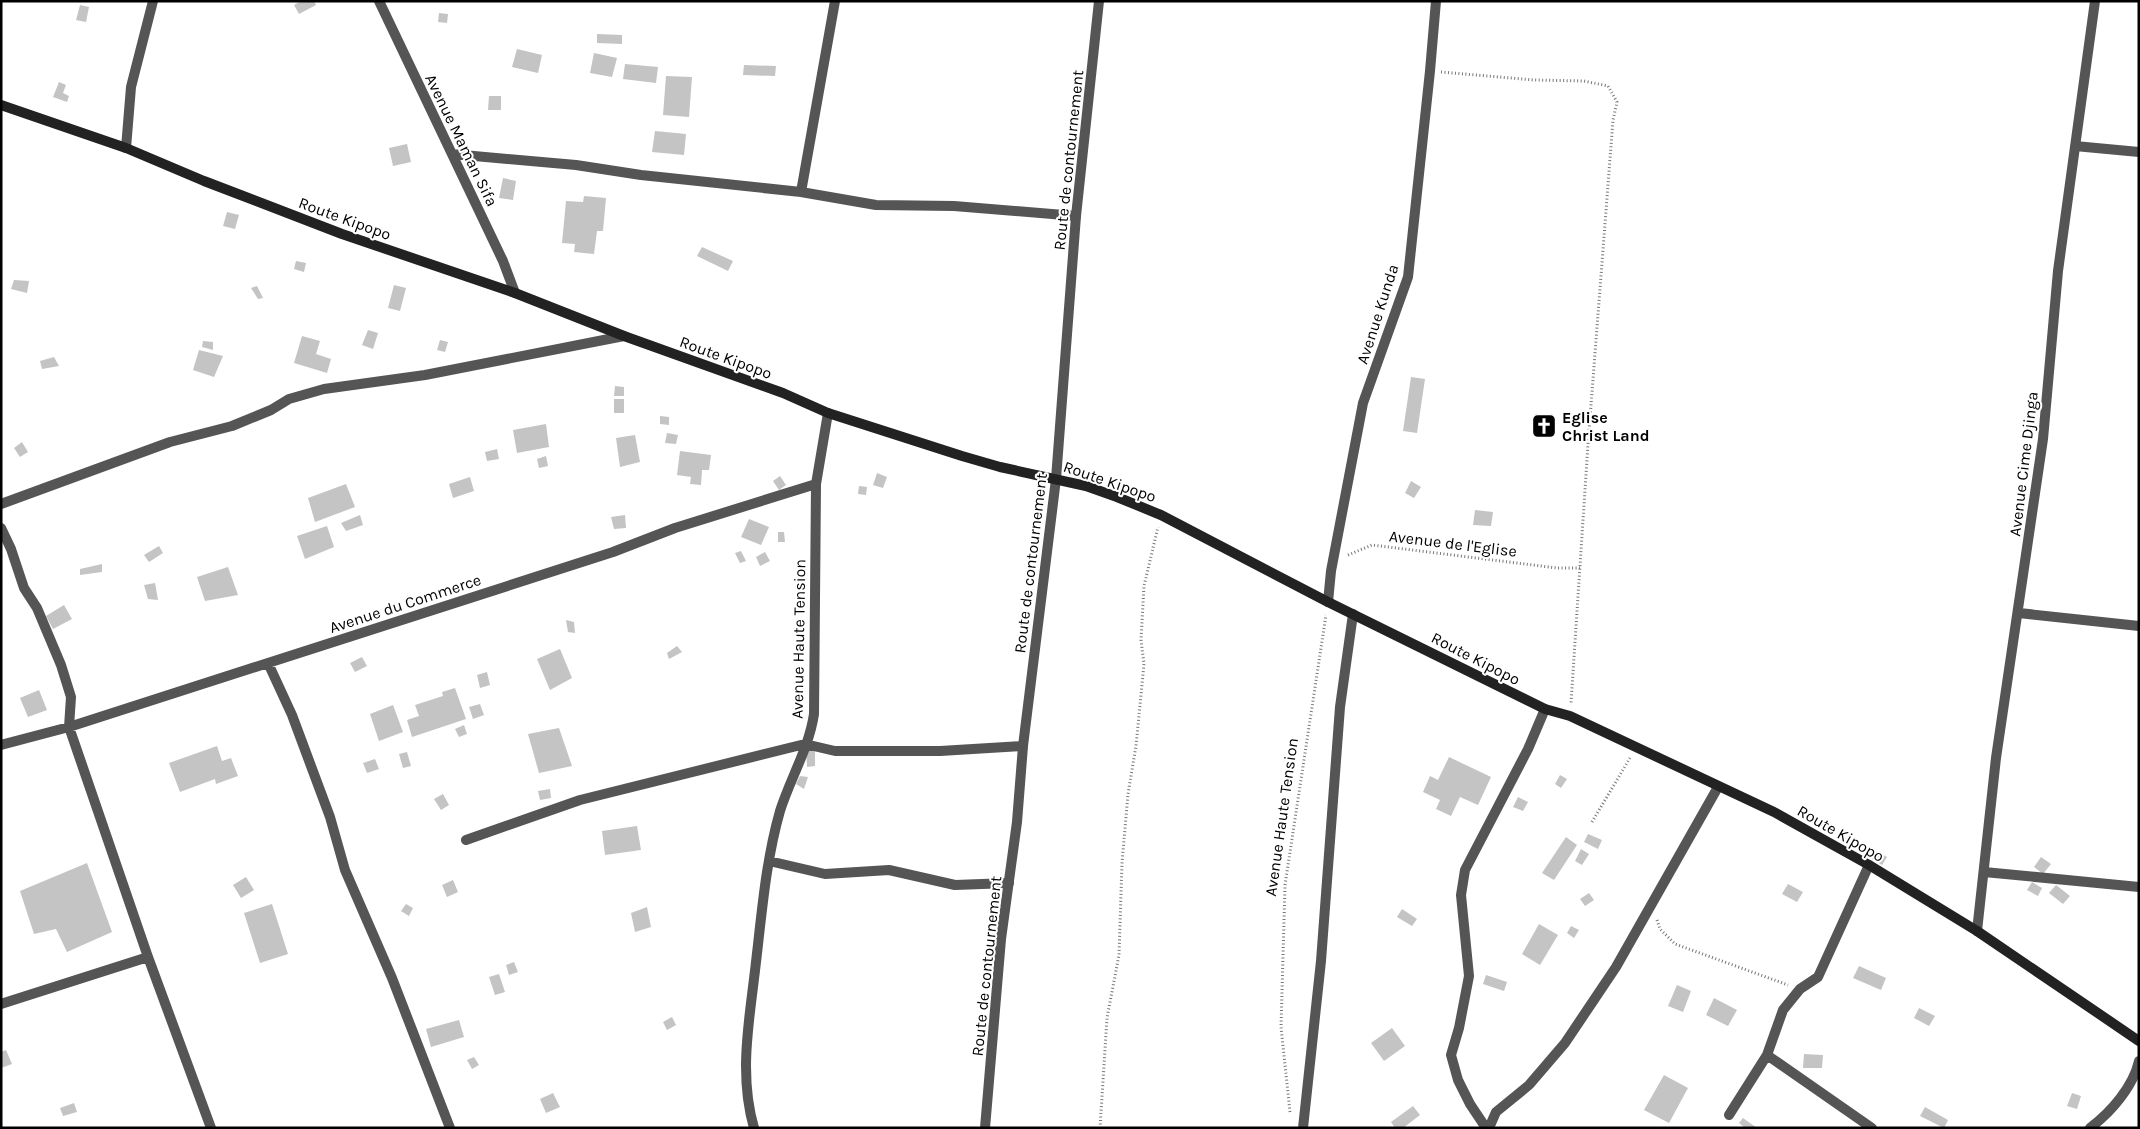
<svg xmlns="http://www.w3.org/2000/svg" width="2140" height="1129" font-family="Karla,sans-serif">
	<rect width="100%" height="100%" fill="#fff"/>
	<!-- building -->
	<path fill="#c4c4c4" d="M301,1H314L316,5L299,14L294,5Z
		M80,5L89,7L86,22L76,20Z
		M439,13L448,14L447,23L438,22Z
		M597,34L622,35V44L597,43Z
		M517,49L542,55L538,73L512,67Z
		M594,53L617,58L612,77L590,73Z
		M625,64L658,67L656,83L623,79Z
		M744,65L776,66L775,76L743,75Z
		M666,76L692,77L689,117L663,115Z
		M59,82L66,85L63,93L69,96L67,102L53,97Z
		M489,96H501V110H488Z
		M655,131L686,134L684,155L652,152Z
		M407,144L411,162L393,166L389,148Z
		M503,178L516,181L513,200L499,198Z
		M584,196L606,198L603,231H597L594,254L574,252L575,244L562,243L566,201L583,202Z
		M227,212L239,215L235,229L223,226Z
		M702,247L733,261L728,271L697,256Z
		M296,261L306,263L304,272L294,269Z
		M14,280L29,281L27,293L11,289Z
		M394,285L406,288L400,311L388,308Z
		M257,286L263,298L258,299L251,288Z
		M368,330L378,333L373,349L362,345Z
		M302,336L320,341L316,354L331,359L327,373L294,363Z
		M440,340L448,342L445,352L437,350Z
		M203,341L213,342V350L202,347Z
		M199,350L223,356L214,377L193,370Z
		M54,357L59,366L42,369L40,361Z
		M1411,377L1425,379L1417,433L1403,431Z
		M615,386L624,387V396H614Z
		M614,399H624V413H614Z
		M660,416L669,417V425L660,424Z
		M546,424L549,447L517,453L513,430Z
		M667,433L678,435L676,444L665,443Z
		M635,435L640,462L620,467L616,438Z
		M22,442L28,452L20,457L14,448Z
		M497,449L499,459L487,461L485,452Z
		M680,451L711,455L709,470H702L701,485L690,484L691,477L677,475Z
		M546,456L548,466L539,468L537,459Z
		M877,473L887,477L883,488L873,485Z
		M780,476L786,485L779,490L773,481Z
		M470,477L474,491L453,498L449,484Z
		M1411,481L1421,487L1414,498L1405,493Z
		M346,484L355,507L315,522L308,498Z
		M859,486L867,487L866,495L858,494Z
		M1475,510L1493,512L1491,526L1473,525Z
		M360,515L363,525L346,531L341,523Z
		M625,515L626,528L614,529L611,517Z
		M749,519L769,527L761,545L741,537Z
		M327,526L334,547L305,559L297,536Z
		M778,532H784L785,542H778Z
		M159,546L163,553L149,562L144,555Z
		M741,551L746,561L740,563L735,553Z
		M765,552L770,561L760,566L756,557Z
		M102,564V572L80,575V569Z
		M228,567L238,595L205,601L197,577Z
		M155,583L158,600L148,599L144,585Z
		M64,605L72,619L53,629L46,616Z
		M566,620L574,622L575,633L568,632Z
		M677,646L682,652L669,659L667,653Z
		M560,649L572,678L550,690L537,659Z
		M362,657L367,666L355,672L350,663Z
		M487,672L490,685L480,688L477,675Z
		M455,688L466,719L412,737L407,720L419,716L415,705L443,696L442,692Z
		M39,690L47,710L28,717L20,698Z
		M480,704L484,715L473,719L469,707Z
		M393,705L403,732L379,741L370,714Z
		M464,725L467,734L459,737L455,729Z
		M559,728L572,766L539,773L528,734Z
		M217,746L222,761L231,758L238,776L216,784L215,779L180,792L169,763Z
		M806,749L815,751V766L807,767Z
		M407,752L411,766L403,768L399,754Z
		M1449,757L1491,777L1478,805L1460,797L1451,816L1436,809L1440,800L1423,792L1430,776L1438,780Z
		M375,759L379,769L367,773L363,763Z
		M1560,775L1567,779L1561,788L1555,784Z
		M800,776L808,777L804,789L796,784Z
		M550,789L551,798L540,800L538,791Z
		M443,794L449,805L441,810L434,799Z
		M1518,797L1528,802L1523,811L1513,807Z
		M637,826L641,850L605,855L602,831Z
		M1588,834L1602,840L1598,849L1584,842Z
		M1566,837L1577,845L1554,880L1542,873Z
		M1581,849L1589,854L1582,865L1575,861Z
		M1876,851L1887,857L1882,865L1872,859Z
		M2041,857L2051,864L2043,874L2034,867Z
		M87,863L112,932L67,952L56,929L34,934L20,891Z
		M246,877L254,890L241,898L233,885Z
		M453,880L458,892L447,897L442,885Z
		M2032,882L2042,888L2038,896L2027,890Z
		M1788,884L1803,892L1797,902L1782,894Z
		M2056,885L2070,896L2063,904L2049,893Z
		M1589,893L1594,900L1585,906L1580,899Z
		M272,904L288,954L260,963L244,913Z
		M406,904L413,908L409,916L401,911Z
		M647,907L651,927L635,932L631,913Z
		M1402,909L1417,919L1412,926L1397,917Z
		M1539,924L1558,935L1540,965L1522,954Z
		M1571,926L1579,930L1574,938L1567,933Z
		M514,962L518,972L509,975L506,965Z
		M1859,966L1886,978L1881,990L1853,978Z
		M499,974L505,992L495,995L489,977Z
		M1486,975L1507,982L1504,991L1483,984Z
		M1677,985L1691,991L1683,1012L1668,1006Z
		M1714,998L1737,1010L1728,1026L1706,1015Z
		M1919,1008L1935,1016L1929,1026L1914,1018Z
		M672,1017L676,1025L667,1030L663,1022Z
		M459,1020L464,1037L431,1047L426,1029Z
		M1392,1028L1405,1046L1384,1061L1371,1043Z
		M6,1050L12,1064L1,1068V1052Z
		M1804,1054L1823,1055L1822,1068H1803Z
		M474,1057L479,1065L472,1069L467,1060Z
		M1664,1075L1688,1088L1669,1123L1644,1110Z
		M553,1093L560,1107L546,1113L540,1099Z
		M2072,1093L2081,1096L2077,1109L2067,1106Z
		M74,1103L77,1112L63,1116L60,1108Z
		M1413,1106L1420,1115L1403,1128H1395L1391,1122Z
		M1925,1107L1948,1120L1944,1128L1920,1116Z
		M1743,1118L1757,1128H1745L1739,1123Z"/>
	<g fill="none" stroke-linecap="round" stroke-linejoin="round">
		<!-- path -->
		<path stroke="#777" stroke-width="3" stroke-dasharray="1 2.5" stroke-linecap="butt" d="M1441,72L1534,80L1584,81L1608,86L1617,102L1613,120L1588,444L1571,703
			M1348,555L1372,545L1557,568H1580
			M1592,822L1630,758
			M1657,920L1660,929L1675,944L1788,985
			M1290,1112L1281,1027L1285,885L1326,615
			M1100,1128L1107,1018L1119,955L1122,863L1128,794L1136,746L1144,664L1141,640L1144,586L1158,527"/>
		<!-- minor -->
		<path stroke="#555" stroke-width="10" d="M379,1L503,261L515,293
			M2075,146L2139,152
			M126,148L131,87L153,1
			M452,154L576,165L641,175L801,192L876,205L954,206L1076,216
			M801,192L835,1
			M1,504L170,442L232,426L271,410L289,399L324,389L425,375L624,336
			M1,528L11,549L24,588L37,608L61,665L71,697L69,727L148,957L211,1128
			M1328,602L1331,571L1363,403L1408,277L1430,71L1436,1
			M2019,613L2139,626
			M268,663L292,715L330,817L345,870L392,978L450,1128
			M1,745L69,727L613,552L675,528L816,484
			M466,840L580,800L805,744L835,751H940L1023,746
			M769,861L825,874L889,870L955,885L1009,883
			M1984,872L2139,887
			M1977,931L1996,758L2043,439L2058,271L2095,1
			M1,1004L148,957
			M1767,1055L1872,1128
			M1729,1115L1767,1055L1783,1010L1800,989L1818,977L1869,865
			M754,1128C738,1073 750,1017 756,962C762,911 766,860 780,811C790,779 809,748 814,714L816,484L828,413
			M1303,1128L1321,961L1340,707L1353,614
			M1486,1128L1470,1104L1458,1080L1451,1055L1459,1028L1469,976L1461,895L1465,870L1528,749L1545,709
			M1489,1128L1496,1112L1529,1085L1565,1043L1616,967L1718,787
			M2090,1128C2111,1112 2133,1087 2139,1061"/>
		<!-- tertiary -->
		<path stroke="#555" stroke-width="10" d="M985,1128L1001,939L1017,822L1023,746L1056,479L1076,216L1099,1"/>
		<!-- secondary -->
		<path stroke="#222" stroke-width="10" d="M1,105L126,148L204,181L342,234L515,293L624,336L783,393L828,413L962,456L1000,467L1086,486L1117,497L1161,515L1328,602L1545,709L1570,716L1774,812L1869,865L1977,931L2139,1041"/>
	</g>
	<!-- icons -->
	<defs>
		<symbol id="church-square" viewBox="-11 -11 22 22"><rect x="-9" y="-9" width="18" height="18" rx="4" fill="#000" stroke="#fff"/><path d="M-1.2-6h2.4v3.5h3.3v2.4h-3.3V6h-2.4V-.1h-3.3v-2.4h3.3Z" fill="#fff"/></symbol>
	</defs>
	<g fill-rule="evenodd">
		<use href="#church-square" x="1530" y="412" width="28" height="28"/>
	</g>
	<g text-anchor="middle" stroke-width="4" stroke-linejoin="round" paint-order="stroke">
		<!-- street labels -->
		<g font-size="16" fill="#000" stroke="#fff">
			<text transform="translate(462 140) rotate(64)" y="6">Avenue Maman Sifa</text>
			<text transform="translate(1068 160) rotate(-84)" y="6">Route de contournement</text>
			<text transform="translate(345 218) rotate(20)" y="6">Route Kipopo</text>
			<text transform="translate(1377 314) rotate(-72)" y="6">Avenue Kunda</text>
			<text transform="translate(726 357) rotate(20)" y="6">Route Kipopo</text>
			<text transform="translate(2023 464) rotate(-83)" y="6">Avenue Cime Djinga</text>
			<text transform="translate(1110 481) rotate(19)" y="6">Route Kipopo</text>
			<text transform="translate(1453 543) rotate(7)" y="6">Avenue de l'Eglise</text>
			<text transform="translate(1030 563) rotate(-83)" y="6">Route de contournement</text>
			<text transform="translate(405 603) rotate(-18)" y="6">Avenue du Commerce</text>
			<text transform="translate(798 639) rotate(-89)" y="6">Avenue Haute Tension</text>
			<text transform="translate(1476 658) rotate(27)" y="6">Route Kipopo</text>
			<text transform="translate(1281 817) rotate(-82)" y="6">Avenue Haute Tension</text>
			<text transform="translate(1841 833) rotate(30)" y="6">Route Kipopo</text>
			<text transform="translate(986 966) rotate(-84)" y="6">Route de contournement</text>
		</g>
		<!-- poi labels -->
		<g font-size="16" font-weight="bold" fill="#000" stroke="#fff" text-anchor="start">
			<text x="1562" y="423">Eglise<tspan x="1562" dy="18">Christ Land</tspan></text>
		</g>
	</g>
	<!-- border -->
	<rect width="2140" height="1129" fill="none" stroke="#000000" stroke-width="5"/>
</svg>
